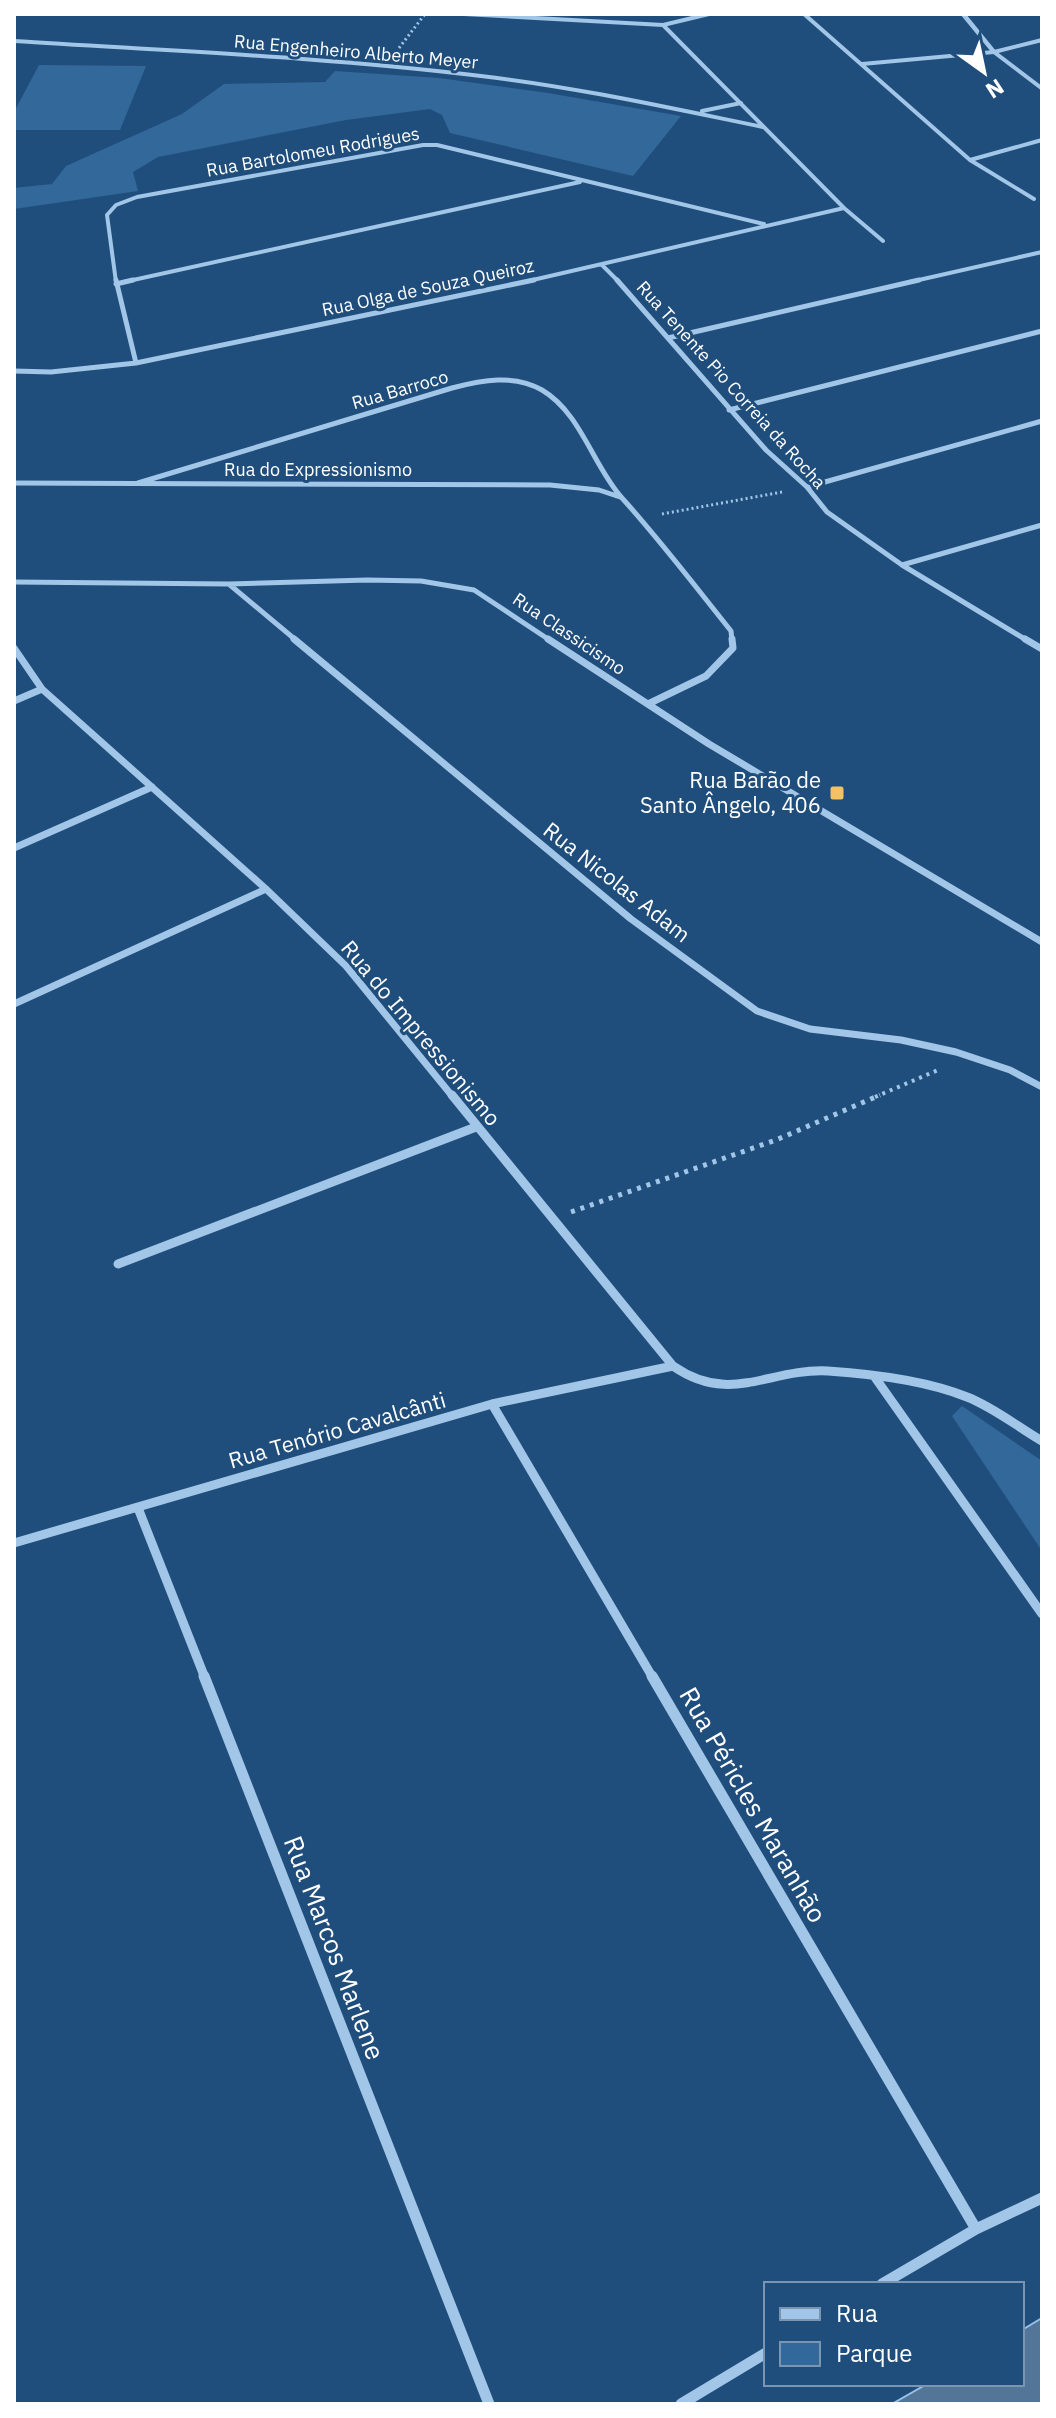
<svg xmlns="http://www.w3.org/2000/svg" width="1056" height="2418" font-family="'IBM Plex Sans',sans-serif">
	<rect width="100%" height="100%" fill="#204e7c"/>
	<!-- green -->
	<path fill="#33689a" d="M39,65L146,66L120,130H14V112Z
		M335,71L439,78L548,93L681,116L633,176L450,133L442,115L430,109L346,120L158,157L133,172L138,191L14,209V188L52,184L66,166L182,114L224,84L325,82Z
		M962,1406L1042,1461V1551L952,1416Z"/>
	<!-- water -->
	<path fill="#537598" stroke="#96c1e8" stroke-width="2" d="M1042,2318V2404H892L927,2384H1022V2330Z"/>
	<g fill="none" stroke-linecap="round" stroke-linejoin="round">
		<!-- path-far2 -->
		<path stroke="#a2c6e7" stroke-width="3" stroke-dasharray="2 3" stroke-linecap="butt" d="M399,48L425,14
			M662,514L782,492"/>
		<!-- path-far1 -->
		<path stroke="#a2c6e7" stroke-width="4" stroke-dasharray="3 5" stroke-linecap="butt" d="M875,1097L938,1070"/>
		<!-- path -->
		<path stroke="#a2c6e7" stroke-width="5" stroke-dasharray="4 6" stroke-linecap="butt" d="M571,1212L776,1140L880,1095"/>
		<!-- minor-far4 -->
		<path stroke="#a2c6e7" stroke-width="4" d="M464,14L663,25L709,14
			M804,14L970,160L1034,199
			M663,25L844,208L883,241
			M14,41C170,51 326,57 481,76C576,87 670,108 763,127
			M862,64L994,52L1042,40
			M702,111L741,103
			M970,160L1042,140
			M603,266L619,282
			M116,282L107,215L116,205L137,197L423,145H437L764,224
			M124,282L580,182
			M524,282L844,208
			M910,282L1042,252"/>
		<!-- minor-far3 -->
		<path stroke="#a2c6e7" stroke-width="5" d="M116,280L136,363
			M617,280L766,450L807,487L827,512L902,565L1028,641
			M116,284L133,280
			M668,338L919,280
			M14,371L51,372L136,363L534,280
			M729,410L1042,331
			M14,483L550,485L599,490L620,497
			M138,483L452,388C482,380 514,374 542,390C581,413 593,466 622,498C660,540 695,586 731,631L732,641
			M807,487L1042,421
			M902,565L1042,525
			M14,582L229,584L367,580L421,581L474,590L551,641
			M230,585L297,641"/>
		<!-- minor-far2 -->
		<path stroke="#a2c6e7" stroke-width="7" d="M294,639L631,919L757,1011L810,1029L901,1040L956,1052L1010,1070L1042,1087
			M548,639L709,744L1042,942
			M1025,639L1042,649
			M14,648L42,689L266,889L346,966L453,1097
			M14,701L42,689
			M648,704L706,676L733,648L732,639
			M14,848L152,787
			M14,1004L266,889"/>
		<!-- minor-far1 -->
		<path stroke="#a2c6e7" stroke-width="9" d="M452,1095L673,1366C731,1406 768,1368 828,1371C873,1374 925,1380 967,1397C993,1407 1018,1427 1042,1441
			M118,1264L476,1127
			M874,1376L1042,1614
			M492,1404L653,1678
			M138,1508L205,1678
			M14,1543L492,1404L673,1366"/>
		<!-- minor -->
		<path stroke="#a2c6e7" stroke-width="11" d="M204,1676L489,2404
			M652,1676L976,2229
			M882,2284L976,2229L1042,2198
			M681,2404L766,2353"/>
		<!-- tertiary -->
		<path fill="#a2c6e7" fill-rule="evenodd" d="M960,14H966L996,51L1042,86V91L992,53Z"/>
	</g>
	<!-- markers -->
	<rect fill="#f4c163" stroke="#204e7c" stroke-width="3" x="829" y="785" width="16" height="16" rx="4"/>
	<g text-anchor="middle" stroke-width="6" stroke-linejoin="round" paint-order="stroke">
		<!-- far-street labels -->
		<g font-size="18" fill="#fff" stroke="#204e7c">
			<text transform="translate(356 52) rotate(5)" y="6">Rua Engenheiro Alberto Meyer</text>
			<text transform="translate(313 152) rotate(-10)" y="6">Rua Bartolomeu Rodrigues</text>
			<text transform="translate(428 288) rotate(-12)" y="6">Rua Olga de Souza Queiroz</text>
			<text transform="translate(731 385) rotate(48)" y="6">Rua Tenente Pio Correia da Rocha</text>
			<text transform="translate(400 390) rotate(-16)" y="6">Rua Barroco</text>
			<text x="318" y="476">Rua do Expressionismo</text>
			<text transform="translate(569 634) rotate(34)" y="6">Rua Classicismo</text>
		</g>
		<!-- poi labels -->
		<g font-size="22" fill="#fff" stroke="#204e7c" text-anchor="end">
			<text x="821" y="788">Rua Barão de<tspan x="821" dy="25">Santo Ângelo, 406</tspan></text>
		</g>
		<!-- street labels -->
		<g font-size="22" fill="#fff" stroke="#204e7c">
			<text transform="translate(617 882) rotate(38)" y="8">Rua Nicolas Adam</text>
			<text transform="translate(421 1033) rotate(50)" y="8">Rua do Impressionismo</text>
			<text transform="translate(337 1430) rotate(-16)" y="8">Rua Tenório Cavalcânti</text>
		</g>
		<!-- near-street labels -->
		<g font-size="26" fill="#fff" stroke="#204e7c">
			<text transform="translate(753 1805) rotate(60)" y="9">Rua Péricles Maranhão</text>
			<text transform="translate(334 1948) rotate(69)" y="9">Rua Marcos Marlene</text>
		</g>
	</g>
	<!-- border -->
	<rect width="1056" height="2418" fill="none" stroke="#ffffff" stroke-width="32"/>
	<!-- legend -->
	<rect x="764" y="2282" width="260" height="104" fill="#204e7c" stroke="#7995b0" stroke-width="2"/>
	<rect x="780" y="2308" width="40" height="12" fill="#a2c6e7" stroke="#7995b0" stroke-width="2"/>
	<text x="836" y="2322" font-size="24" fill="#ffffff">Rua</text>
	<rect x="780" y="2342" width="40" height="24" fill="#33689a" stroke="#7995b0" stroke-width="2"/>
	<text x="836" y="2362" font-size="24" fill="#ffffff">Parque</text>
	<!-- north arrow -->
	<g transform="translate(984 72) rotate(147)" stroke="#204e7c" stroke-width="6" paint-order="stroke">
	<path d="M0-6L14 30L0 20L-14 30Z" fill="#ffffff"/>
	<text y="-12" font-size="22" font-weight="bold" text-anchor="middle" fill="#ffffff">N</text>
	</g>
</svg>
